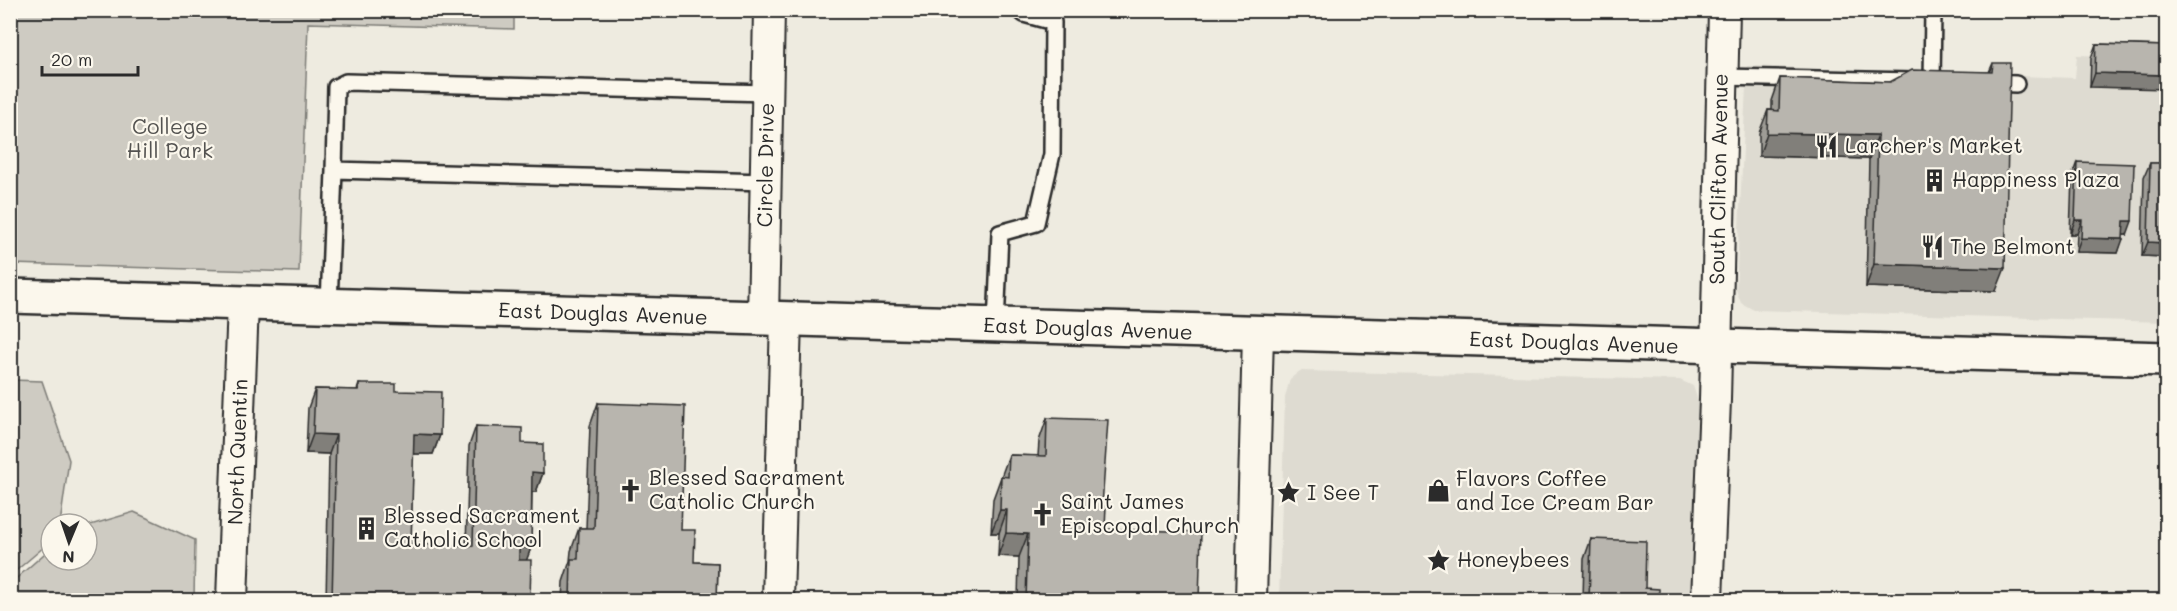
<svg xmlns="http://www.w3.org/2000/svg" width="2177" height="611" font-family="Mali,sans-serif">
	<rect width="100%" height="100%" fill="#eeebe0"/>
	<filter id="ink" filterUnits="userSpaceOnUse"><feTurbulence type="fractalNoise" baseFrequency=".0167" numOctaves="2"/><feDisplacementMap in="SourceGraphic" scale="12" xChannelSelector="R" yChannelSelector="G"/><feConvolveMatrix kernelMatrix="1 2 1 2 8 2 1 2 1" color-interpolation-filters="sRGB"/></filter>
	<g filter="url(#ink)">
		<!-- built -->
		<path fill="#dedbd1" d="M2077,55L2166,58V322L1754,310L1741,303L1736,290L1747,66L2075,78Z
			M1300,371L1680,380L1693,386L1699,404L1693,600H1279L1285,397L1290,379Z"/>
		<!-- green -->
		<path fill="#cecbc2" stroke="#7c7b76" stroke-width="1.5" d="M11,10H514V29L308,23L299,272L11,264Z
			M11,380L42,381L69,460L60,524H51V541L11,575Z
			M134,512L195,540L194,600H11V583L51,548V560H87V526Z"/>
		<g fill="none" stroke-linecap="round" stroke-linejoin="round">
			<defs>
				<path id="service" d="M1721,77L1913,81
					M1932,82L1933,10
					M1991,83L2016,84
					M766,182L334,170L336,87L346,82L767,93
					M329,306L334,170
					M996,326L1000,233L1036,223L1052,154L1053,22L1024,14L1020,10"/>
				<path id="minor" d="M763,319L769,10
					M232,600L243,303
					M778,600L786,320
					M1251,600L1258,334
					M1707,600L1715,400L1724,10"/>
				<path id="secondary" d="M10,296L2166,359"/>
			</defs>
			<!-- service casing -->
			<use href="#service" stroke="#2b2b2b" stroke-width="20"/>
			<!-- minor casing -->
			<use href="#minor" stroke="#2b2b2b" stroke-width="34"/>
			<!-- secondary casing -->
			<use href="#secondary" stroke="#2b2b2b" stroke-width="38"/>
			<!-- service -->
			<use href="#service" stroke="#fbf7ec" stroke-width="15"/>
			<!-- minor -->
			<use href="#minor" stroke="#fbf7ec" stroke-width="30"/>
			<!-- secondary -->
			<use href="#secondary" stroke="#fbf7ec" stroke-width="33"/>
		</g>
		<!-- wall -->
		<path fill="#9e9c96" stroke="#2b2b2b" stroke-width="1.5" d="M2096,44L2166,46L2090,87L2091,58Z
			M1993,63L1996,291L1866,287L1869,159L1759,156V133L1768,110H1772V101L1780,78L1890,82L1989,72Z
			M2077,162L2127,235H2123L2118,253L2076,252L2077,234H2070L2072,176Z
			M2150,163H2166V257L2142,256L2144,177Z
			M359,384L396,391L440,435L433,454H413L411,544L466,546L469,446L476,426L522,443L543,473L536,492H532L531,548L526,560L530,600H326L329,454L306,453L308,408L315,389L357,390Z
			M598,403L681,530L694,562L718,563L717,600H562L563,582L570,561L571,551L579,528H586L590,426Z
			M1047,418L1102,506L1105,529L1199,600H1018L1019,557L998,556L999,533H991L993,499L1009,455L1038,456L1039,441Z
			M1591,539L1645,588L1659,600H1583L1584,559Z"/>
		<!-- shaded-wall -->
		<path fill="#817f7a" stroke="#2b2b2b" stroke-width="1.5" d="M2095,73L2166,75V89L2090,87Z
			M1767,133L1878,135L1869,159L1759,156Z
			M2075,220H2082L2077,234H2070Z
			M2124,221H2132L2127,235H2119Z
			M2081,238L2123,239L2118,253L2076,252Z
			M2148,242L2166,243V257L2142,256Z
			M1874,264L2005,268L1996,291L1866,287Z
			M313,434L336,435L329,454L306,453Z
			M414,434L440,435L433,454H407Z
			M532,472L543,473L536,492H525Z
			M1000,510H1007L999,533H991Z
			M1006,533L1028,534L1019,557L998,556Z
			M519,547L531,548L524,567L512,566Z
			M679,598L717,600H678Z"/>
		<!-- building -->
		<path fill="#b8b5ae" stroke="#2b2b2b" stroke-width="1.5" d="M2096,44L2166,46V75L2095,73Z
			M1993,63H2010L2005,268L1874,264L1878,135L1767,133L1768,110L1779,111L1780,78L1890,82L1912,70L1992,72Z
			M2077,162L2134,164L2132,221H2124L2123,239L2081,238L2082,220H2075Z
			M2150,163H2166V243L2148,242Z
			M359,384H396V391L441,392L440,435L414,434L411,544L473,546L476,426L522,428V443L543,444V473L532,472L531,548L519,547V560H531L530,600H332L336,435L313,434L315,389L359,390Z
			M598,403L685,406L681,530H695L694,562L718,563L717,600L679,598V600H570L571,559H578L579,528H594Z
			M1047,418L1108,420L1102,506H1106L1105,529L1201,532L1199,600H1026L1028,534L1006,533L1007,510H1000L1001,476L1008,477L1009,455L1046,456Z
			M1591,539L1646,541L1645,588L1659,589V600H1589Z"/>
	</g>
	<!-- icons -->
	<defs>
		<symbol id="restaurant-bare" viewBox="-9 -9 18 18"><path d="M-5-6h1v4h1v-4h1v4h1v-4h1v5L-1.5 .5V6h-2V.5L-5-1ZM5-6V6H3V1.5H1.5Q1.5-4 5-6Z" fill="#2b2b2b" stroke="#fbf7ec" stroke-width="2.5" paint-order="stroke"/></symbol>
		<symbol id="building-bare" viewBox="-9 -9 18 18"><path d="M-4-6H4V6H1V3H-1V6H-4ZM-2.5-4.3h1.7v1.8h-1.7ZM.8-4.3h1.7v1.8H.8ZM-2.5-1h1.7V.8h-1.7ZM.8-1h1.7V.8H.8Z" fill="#2b2b2b" stroke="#fbf7ec" stroke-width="2.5" paint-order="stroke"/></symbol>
		<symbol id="church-bare" viewBox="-9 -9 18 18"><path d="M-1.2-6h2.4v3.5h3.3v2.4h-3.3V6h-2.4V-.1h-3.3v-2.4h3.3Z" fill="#2b2b2b" stroke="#fbf7ec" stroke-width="2.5" paint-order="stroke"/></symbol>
		<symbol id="shop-bare" viewBox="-9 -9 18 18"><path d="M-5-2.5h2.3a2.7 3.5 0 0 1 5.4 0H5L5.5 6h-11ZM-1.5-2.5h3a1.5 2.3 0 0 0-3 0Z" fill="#2b2b2b" stroke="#fbf7ec" stroke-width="2.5" paint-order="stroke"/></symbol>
		<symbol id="sight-bare" viewBox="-9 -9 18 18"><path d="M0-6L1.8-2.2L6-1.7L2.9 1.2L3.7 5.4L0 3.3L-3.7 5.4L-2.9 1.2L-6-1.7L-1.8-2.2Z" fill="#2b2b2b" stroke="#fbf7ec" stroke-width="2.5" paint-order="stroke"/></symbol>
	</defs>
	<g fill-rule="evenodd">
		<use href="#restaurant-bare" x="1810" y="130" width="33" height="33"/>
		<use href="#building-bare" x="1918" y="164" width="33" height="33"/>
		<use href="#restaurant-bare" x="1916" y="230" width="33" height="33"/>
		<use href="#church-bare" x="614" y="474" width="33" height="33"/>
		<use href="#shop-bare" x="1422" y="474" width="33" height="33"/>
		<use href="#sight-bare" x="1272" y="476" width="33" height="33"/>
		<use href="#church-bare" x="1026" y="498" width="33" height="33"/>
		<use href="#building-bare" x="350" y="512" width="33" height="33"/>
		<use href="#sight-bare" x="1422" y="544" width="33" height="33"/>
	</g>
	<g text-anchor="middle" stroke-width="4.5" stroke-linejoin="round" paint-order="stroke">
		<!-- park labels -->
		<g font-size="21" fill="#545351" stroke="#fbf7ec">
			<text x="170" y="134">College<tspan x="170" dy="24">Hill Park</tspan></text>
		</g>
		<!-- poi labels -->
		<g font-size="21" fill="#2b2b2b" stroke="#fbf7ec" text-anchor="start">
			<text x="1845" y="153">Larcher's Market</text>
			<text x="1952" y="187">Happiness Plaza</text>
			<text x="1950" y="254">The Belmont</text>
			<text x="649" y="485">Blessed Sacrament<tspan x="649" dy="24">Catholic Church</tspan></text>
			<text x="1456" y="486">Flavors Coffee<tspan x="1456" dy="24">and Ice Cream Bar</tspan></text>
			<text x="1307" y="500">I See T</text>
			<text x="1061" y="509">Saint James<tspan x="1061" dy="24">Episcopal Church</tspan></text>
			<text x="384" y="523">Blessed Sacrament<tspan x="384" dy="24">Catholic School</tspan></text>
			<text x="1457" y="567">Honeybees</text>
		</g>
		<!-- street labels -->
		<g font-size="21" fill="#2b2b2b" stroke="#fbf7ec">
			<text transform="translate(766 165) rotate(-89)" y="7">Circle Drive</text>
			<text transform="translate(1719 179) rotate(-89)" y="7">South Clifton Avenue</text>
			<text transform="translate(603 314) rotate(2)" y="7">East Douglas Avenue</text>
			<text transform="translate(1088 329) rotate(2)" y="7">East Douglas Avenue</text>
			<text transform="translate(1574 343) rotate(2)" y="7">East Douglas Avenue</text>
			<text transform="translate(238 452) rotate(-88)" y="7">North Quentin</text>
		</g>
	</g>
	<!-- margin -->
	<rect width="2177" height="611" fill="none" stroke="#fbf7ec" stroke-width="36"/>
	<rect x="18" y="18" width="2141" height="575" fill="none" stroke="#2b2b2b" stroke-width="2" filter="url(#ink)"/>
	<!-- north arrow -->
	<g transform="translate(69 542) rotate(182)"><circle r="28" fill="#fbf7ec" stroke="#a8a59f" stroke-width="1.5"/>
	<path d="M0-4.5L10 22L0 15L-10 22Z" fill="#2b2b2b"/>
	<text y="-9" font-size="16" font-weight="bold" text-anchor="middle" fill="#2b2b2b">N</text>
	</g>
	<!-- scale -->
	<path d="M42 66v9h96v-9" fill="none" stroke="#2b2b2b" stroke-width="3"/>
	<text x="51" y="66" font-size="18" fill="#2b2b2b" stroke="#fbf7ec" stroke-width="4.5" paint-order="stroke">20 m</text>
</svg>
